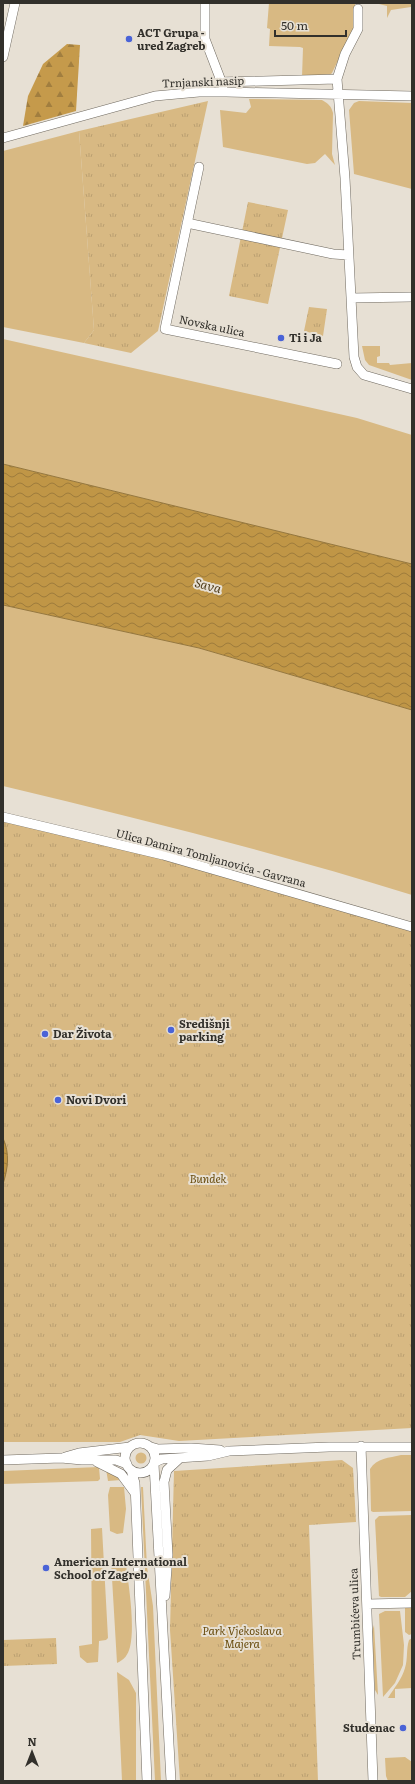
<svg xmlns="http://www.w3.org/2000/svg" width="415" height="1784" font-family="Literata,serif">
	<defs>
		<pattern id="forest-firs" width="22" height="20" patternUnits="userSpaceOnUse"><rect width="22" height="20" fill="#c59a4b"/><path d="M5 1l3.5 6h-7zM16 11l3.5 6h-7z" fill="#a17e3f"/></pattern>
		<pattern id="park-tufts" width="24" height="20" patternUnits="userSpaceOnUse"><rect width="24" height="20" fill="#d8b983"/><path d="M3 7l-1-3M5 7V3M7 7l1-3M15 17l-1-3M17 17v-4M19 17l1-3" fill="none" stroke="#ba9f71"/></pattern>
		<pattern id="water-waves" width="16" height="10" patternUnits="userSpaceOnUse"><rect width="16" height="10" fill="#c09646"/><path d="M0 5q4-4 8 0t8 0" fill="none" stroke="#9d7b3b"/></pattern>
	</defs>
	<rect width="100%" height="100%" fill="#e7e0d4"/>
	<!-- green -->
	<path fill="#d8b983" d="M269,3H371L355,4V25L332,73L330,75L302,77L303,48L300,47L269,46L270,29L267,28Z
		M375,3H411V7L391,10L387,18V6Z
		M249,99L322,100C329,104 331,106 333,113L332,154L335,165L325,154L315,163L307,164L223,147L220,110L246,113L251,107Z
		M359,101L412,103V189L354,174L349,110L354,103Z
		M79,131L94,330L84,343L3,327V151Z
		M3,339L357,418L412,435V564L3,464Z
		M362,346H380V356L377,357V363H389L390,365L412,363V380L369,365L365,360Z
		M3,605L199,648L412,710V895C277,853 140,819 3,786Z
		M135.5 1458a5.5 5.5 0 1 1 11 0a5.5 5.5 0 1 1-11 0Z
		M401,1455H412V1511L373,1512L371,1511L370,1469C377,1458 389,1458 401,1455Z
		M99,1467L100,1479L98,1481L3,1484V1471Z
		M106,1469L112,1471L121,1480L108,1481Z
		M110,1487H124L126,1509L123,1533L117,1534L110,1531L108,1495Z
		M141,1487H143L147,1567L153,1606L161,1781H155Z
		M412,1515V1591L405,1597H381L379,1596L375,1520L379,1516Z
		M102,1528L108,1638L106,1640L99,1641L98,1662L87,1663L80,1657L79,1646L92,1644L91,1529Z
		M114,1559H123L126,1565C129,1587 135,1626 130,1647C128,1655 124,1660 117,1663L111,1561Z
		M405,1607H412V1634L409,1635L405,1632Z
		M385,1611H400L404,1645L403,1665L395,1683L383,1697L379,1614Z
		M374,1625L378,1695L375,1690L372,1632Z
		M412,1638V1688L395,1689V1698H388C394,1688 402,1679 405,1668C408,1659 406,1649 409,1640Z
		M117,1672L129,1680L136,1693V1781H122Z
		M405,1757L412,1762V1781H388L386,1776L385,1758Z"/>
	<!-- forest -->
	<path fill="url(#forest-firs)" d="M67,44L80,45L76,111L23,126L28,96L43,64Z"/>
	<!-- park -->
	<path fill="url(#park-tufts)" d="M208,101L158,331L131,353L84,343L94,330L79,131Z
		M248,202L288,210L268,304L229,296Z
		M309,307L327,309L323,336L304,331Z
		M3,820L158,855L412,929V1428L179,1441L140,1435L120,1442H3Z
		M342,1460L353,1468L356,1522L309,1525L318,1781H180L170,1630L174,1471Z
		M56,1638L57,1664L3,1666V1640Z"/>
	<!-- water -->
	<path fill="url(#water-waves)" stroke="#95773e" d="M3,464L412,564V710L199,648L3,605Z
		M3,1138C10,1154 8,1168 3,1184Z"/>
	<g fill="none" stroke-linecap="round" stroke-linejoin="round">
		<defs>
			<path id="minor" d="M205,3V39L223,86
				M358,9V29L345,54L337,79L345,178L354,357L357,367L364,375L412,389
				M3,57L15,3
				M221,82L337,79
				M3,138L155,96L199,92H226L412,96
				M199,167L165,329L337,364
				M187,223L333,254L348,255
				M351,298L412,297
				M3,817L163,855L412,927
				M125 1458a15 15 0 1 1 30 0a15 15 0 1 1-30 0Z
				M361,1446L373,1781
				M151,1447L158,1449L191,1448L220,1450
				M65,1457L79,1453L130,1447
				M3,1460L61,1458L82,1460H116L127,1464
				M97,1462L121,1474L135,1493
				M155,1462L162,1459L208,1456L229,1451L329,1447H412
				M154,1464L171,1781
				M131,1470L135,1483L147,1781
				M165,1596L168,1555L164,1482L167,1470L180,1458
				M367,1604L412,1603"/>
		</defs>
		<!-- minor casing -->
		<use href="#minor" stroke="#706a60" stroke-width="10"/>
		<!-- minor -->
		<use href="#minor" stroke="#fff" stroke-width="9"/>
	</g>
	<!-- markers -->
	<g fill="#4a63d7" stroke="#e7e0d4" stroke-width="1.5">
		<circle cx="129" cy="39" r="4"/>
		<circle cx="281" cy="338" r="4"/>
		<circle cx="171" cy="1030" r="4"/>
		<circle cx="45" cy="1034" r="4"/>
		<circle cx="58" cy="1100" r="4"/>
		<circle cx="46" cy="1568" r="4"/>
		<circle cx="403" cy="1728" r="4"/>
	</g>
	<g text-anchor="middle" stroke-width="4" stroke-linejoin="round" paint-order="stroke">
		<!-- poi labels -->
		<g font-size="11" font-weight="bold" fill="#32302b" stroke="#e7e0d4" text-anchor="start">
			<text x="137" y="37">ACT Grupa -<tspan x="137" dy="13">ured Zagreb</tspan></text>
			<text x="289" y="342">Ti i Ja</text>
			<text x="179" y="1028">Središnji<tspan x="179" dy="13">parking</tspan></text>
			<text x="53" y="1038">Dar Života</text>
			<text x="66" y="1104">Novi Dvori</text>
			<text x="54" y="1566">American International<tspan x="54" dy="13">School of Zagreb</tspan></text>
			<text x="395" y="1732" text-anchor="end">Studenac</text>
		</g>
		<!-- street labels -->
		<g font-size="11" fill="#32302b" stroke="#e7e0d4">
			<text transform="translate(203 82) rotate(-2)" y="4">Trnjanski nasip</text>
			<text transform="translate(212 326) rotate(12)" y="4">Novska ulica</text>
			<text transform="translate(211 858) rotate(15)" y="4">Ulica Damira Tomljanovića - Gavrana</text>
			<text transform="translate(355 1614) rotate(-92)" y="4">Trumbićeva ulica</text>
		</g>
		<!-- park labels -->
		<g font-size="11" font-style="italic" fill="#694c0d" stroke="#e7e0d4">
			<text x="208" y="1183">Bundek</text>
			<text x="242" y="1635">Park Vjekoslava<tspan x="242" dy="13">Majera</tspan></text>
		</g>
		<!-- water labels -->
		<g font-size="12" font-style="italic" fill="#4d3a18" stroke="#e7e0d4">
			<text transform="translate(208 586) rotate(15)" y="4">Sava</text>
		</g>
	</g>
	<!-- border -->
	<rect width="415" height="1784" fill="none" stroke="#32302b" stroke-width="8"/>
	<!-- north arrow -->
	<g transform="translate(32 1752)" stroke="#e7e0d4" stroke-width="3" paint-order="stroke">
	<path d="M0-3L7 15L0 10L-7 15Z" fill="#32302b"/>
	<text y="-6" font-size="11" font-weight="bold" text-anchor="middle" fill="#32302b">N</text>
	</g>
	<!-- scale -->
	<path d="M275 30v6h71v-6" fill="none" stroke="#32302b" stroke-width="2"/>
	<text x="281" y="30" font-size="12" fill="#32302b" stroke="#e7e0d4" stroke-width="3" paint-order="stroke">50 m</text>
</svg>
